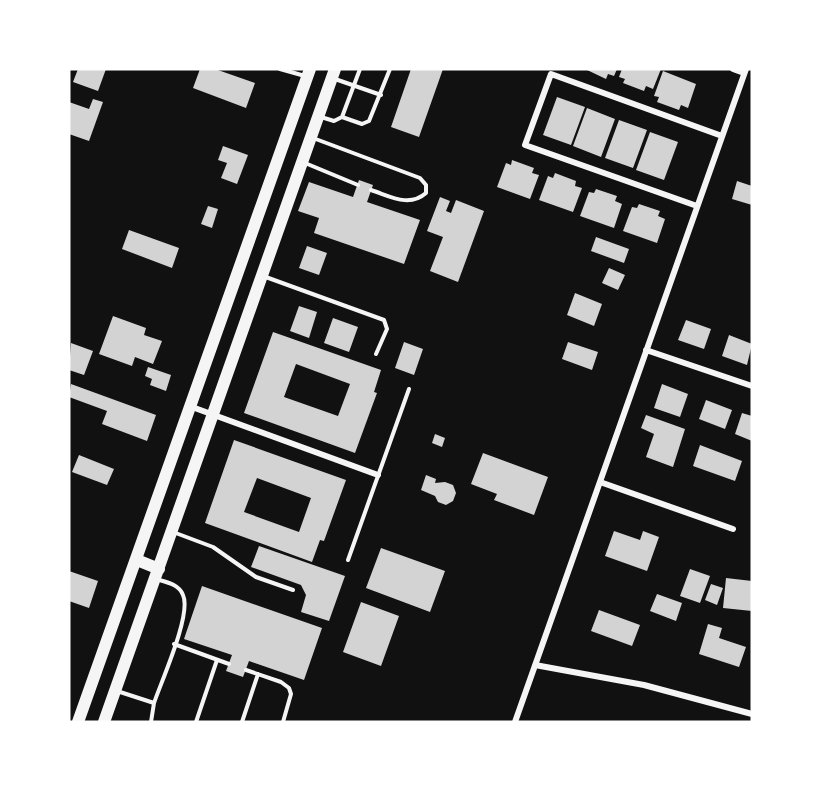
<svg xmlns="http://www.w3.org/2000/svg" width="821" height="791" font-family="'Public Sans',sans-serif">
	<rect width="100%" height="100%" fill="#111"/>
	<!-- building -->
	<path fill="#d3d3d3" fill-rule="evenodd" d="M78,69H106L98,91L73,82Z
		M200,69H215L255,83L246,108L193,88Z
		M411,69H443L419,137L391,127Z
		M585,69H617L614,76L608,74L606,79Z
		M622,69H661L653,89L646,86L644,91L623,83L625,79L619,77Z
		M663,71L696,84L688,108L681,105L679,110L657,102L659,97L654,96Z
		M557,97L585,107L571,145L543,135Z
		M93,99L103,102L89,141L69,134V102L89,109Z
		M587,108L615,119L601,157L573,146Z
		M619,120L647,130L633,168L605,158Z
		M650,132L678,142L664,180L636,170Z
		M223,146L248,155L237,184L221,178L227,163L218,160Z
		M512,160L534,168L532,173L539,175L530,199L497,187L506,163L511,165Z
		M555,173L576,181L575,186L582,188L573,212L539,200L548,176L553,178Z
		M359,180L373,185L367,202L420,220L404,264L314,233L319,218L298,211L309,182L353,197Z
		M737,181L752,186V205L732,199Z
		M596,189L617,196L615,201L622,204L614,228L580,216L589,192L594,193Z
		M440,197L450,201L446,211L451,213L456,200L484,211L458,282L430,271L443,237L427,231Z
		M639,204L660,211L658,216L665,219L657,243L623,231L632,207L637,208Z
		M208,206L218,209L212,228L201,224Z
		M129,230L179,248L172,268L122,249Z
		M596,237L629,249L624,263L591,251Z
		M307,246L327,253L319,275L299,268Z
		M609,268L625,275L618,290L602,283Z
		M575,293L602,304L594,326L567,315Z
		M299,306L317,312L309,338L290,331Z
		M113,316L146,328L144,335L162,341L153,364L135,357L132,366L99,354Z
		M333,318L358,327L349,352L324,343Z
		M686,320L711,329L704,349L678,340Z
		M273,332L381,370L374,392L377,393L355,453L244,413ZM296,364L350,384L338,416L284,397Z
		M729,335L752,344L747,365L722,356Z
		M404,342L423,349L414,375L395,368Z
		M568,342L598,352L592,370L562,359Z
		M71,343L93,351L84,375L69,370Z
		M148,367L171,375L166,391L150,385L152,379L145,376Z
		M71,384L156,415L147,441L102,424L107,411L69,397Z
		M662,384L688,394L680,417L654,408Z
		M706,400L732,410L725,429L699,419Z
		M742,413L752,416V441L735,434Z
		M646,415L685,429L673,467L646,457L654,434L641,428Z
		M435,434L445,438L442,447L432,443Z
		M234,440L346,480L324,541L320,540L312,562L205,523ZM257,478L311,498L299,532L244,512Z
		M700,445L742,461L735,481L693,466Z
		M483,453L548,477L534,515L494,500L497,494L471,484Z
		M79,455L114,469L107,485L72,472Z
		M426,475L436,479L435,483L445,482L453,485L456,493L453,501L446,505L438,502L435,496L421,490Z
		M614,531L640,540L643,531L659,537L647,571L605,556Z
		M259,546L345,576L329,621L301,612L306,595L301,585L251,567Z
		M381,548L445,571L430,612L366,588Z
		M690,569L710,576L700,603L680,596Z
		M69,571L98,581L89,608L69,601Z
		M726,578L752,581V611L723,608Z
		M711,584L723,588L717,605L705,600Z
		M202,586L322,628L304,680L249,661L243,677L226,671L232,655L184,639Z
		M657,594L682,603L676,621L650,611Z
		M361,602L399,616L381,666L343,652Z
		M599,610L640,625L632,646L591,631Z
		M708,624L722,628L719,638L746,647L739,667L699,654Z"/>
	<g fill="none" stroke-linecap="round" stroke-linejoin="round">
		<!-- service -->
		<path stroke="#f5f5f5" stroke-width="4" d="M280,69L305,76
			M335,79L381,95
			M321,117L334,121L342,117L360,69
			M342,117L362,124L369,121L390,69
			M313,138L420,178L426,185V193C409,208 390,196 371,190
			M305,163L358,185
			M263,276L384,320L387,329L376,354
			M173,532L213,547L256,577L293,590
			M348,560L409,389
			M174,644L229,664
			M246,670L281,682L289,688L291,694L283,722
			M117,691L154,703C161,682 192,614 183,595C179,584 166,582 156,579
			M151,722L154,703
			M196,722L217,660
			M242,722L258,674"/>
		<!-- minor -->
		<path stroke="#f5f5f5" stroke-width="6" d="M733,69L744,73
			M697,206L525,145L551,74L722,136
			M646,350L752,386
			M192,407L378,475
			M600,482L733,529
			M535,665L644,685L752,714
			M515,722L746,69"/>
		<!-- secondary -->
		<path stroke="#f5f5f5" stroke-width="12" d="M137,560L159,569
			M78,722L310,69
			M104,722L335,69"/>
	</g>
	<!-- border -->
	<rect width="821" height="791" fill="none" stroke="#ffffff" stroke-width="141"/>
</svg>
